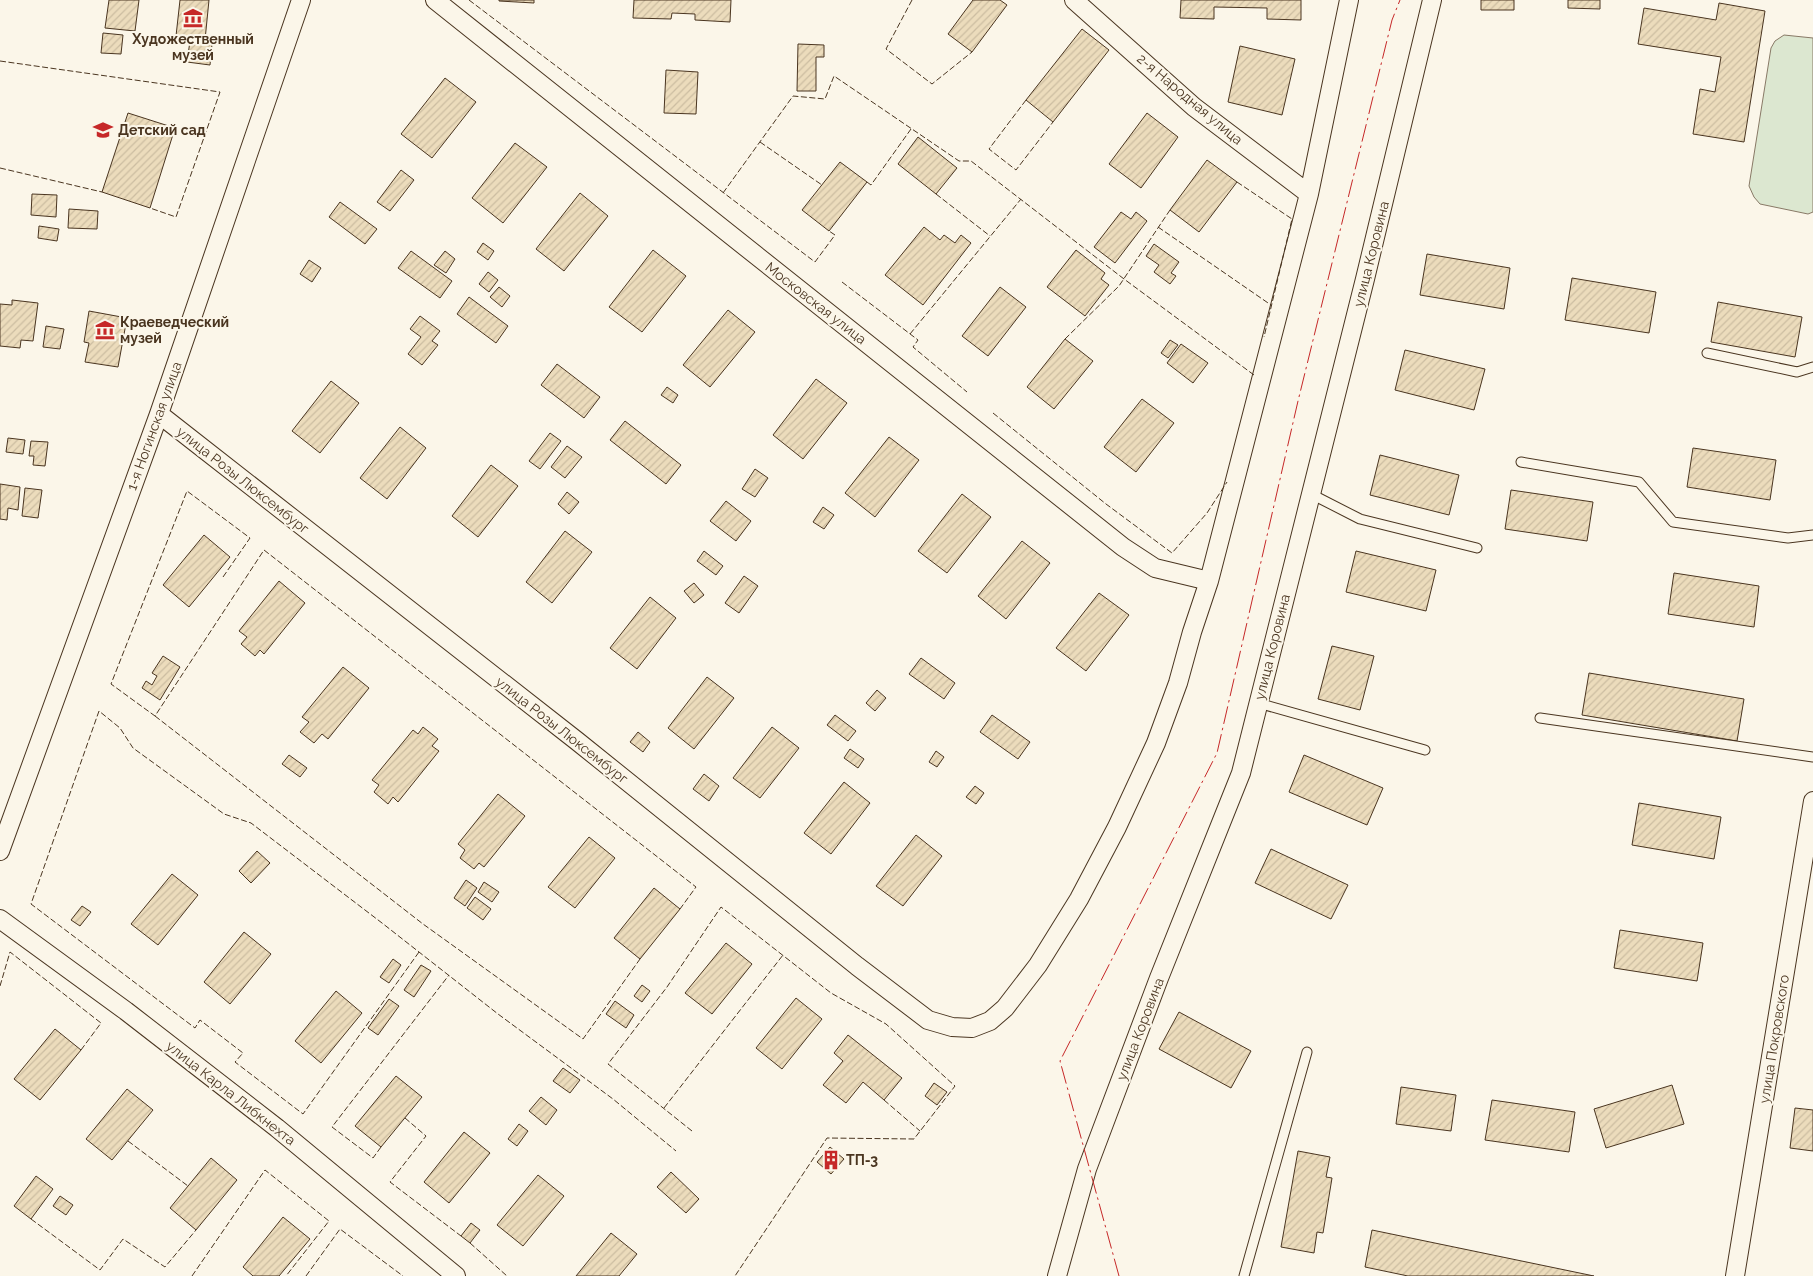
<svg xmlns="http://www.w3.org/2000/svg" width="1813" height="1276" font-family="Raleway,sans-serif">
	<defs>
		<pattern id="building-hatch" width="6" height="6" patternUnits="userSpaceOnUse" patternTransform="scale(1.25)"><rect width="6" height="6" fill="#ecdcbc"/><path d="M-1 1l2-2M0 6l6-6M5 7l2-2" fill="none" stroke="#ccbda1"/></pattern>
	</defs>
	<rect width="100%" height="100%" fill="#fbf6e9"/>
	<!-- grass -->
	<path fill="#dce7d0" stroke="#887966" d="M1784,35L1813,38V212L1808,214L1760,204L1754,197L1749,186L1771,48L1775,41Z"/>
	<!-- building -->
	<path fill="url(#building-hatch)" stroke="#4a3520" d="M109,0H139L135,31L105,28Z
		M180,0H209L205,40L176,36Z
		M499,0H534V3L499,1Z
		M634,0H731L730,22L695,20V14L672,13L671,19L633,18Z
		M973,0H1000L1007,5L972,52L948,34Z
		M1181,0H1301V20L1267,19V8L1214,7V19L1180,18Z
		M1481,0H1514V10H1481Z
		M1568,0H1600V9L1568,8Z
		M1719,3L1765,11L1744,142L1693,134L1700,89L1715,92L1721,57L1638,44L1644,8L1716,20Z
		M1082,29L1109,50L1053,122L1026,100Z
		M103,33L123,35L121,54L101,53Z
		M190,41L212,44L210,65L187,62Z
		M798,44L824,45V57H816V91H797Z
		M1240,46L1295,59L1282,115L1228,102Z
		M666,70L698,72L696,114L664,113Z
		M445,78L476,102L432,158L401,134Z
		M128,113L175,128L150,208L102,192Z
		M1147,113L1178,137L1141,188L1109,164Z
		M918,137L957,168L936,194L898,164Z
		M515,143L547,167L503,223L472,198Z
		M1207,160L1237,182L1199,232L1170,210Z
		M840,162L867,182L829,231L802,210Z
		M401,170L414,180L390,211L377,202Z
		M580,193L608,216L564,271L536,249Z
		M32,194L57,195L56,217L31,215Z
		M340,202L377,229L365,244L329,217Z
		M69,209L98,211L97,229L68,228Z
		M1121,212L1131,219L1136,212L1147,221L1115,263L1094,247Z
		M39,226L59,229L57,241L38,238Z
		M924,227L940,240L944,235L955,243L961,235L971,243L923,305L885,275Z
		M483,243L494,251L488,260L477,252Z
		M1154,244L1179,262L1171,273L1176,276L1170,284L1154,272L1159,265L1146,256Z
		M653,250L686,276L642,332L609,307Z
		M1076,250L1105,273L1101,279L1109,285L1085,316L1047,287Z
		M411,251L452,281L440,298L398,268Z
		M445,251L455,259L446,273L434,265Z
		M1427,254L1510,268L1504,309L1420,295Z
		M309,260L321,268L312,282L300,274Z
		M488,272L498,280L489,292L479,284Z
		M1572,278L1656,292L1649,333L1565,320Z
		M499,287L510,296L502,307L490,297Z
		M1000,287L1026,307L988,356L962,336Z
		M469,297L508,326L496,343L457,314Z
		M12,300L38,303L33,341L21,340L20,348L0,346V304L12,305Z
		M1718,302L1802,317L1795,357L1711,342Z
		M728,310L755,332L710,387L683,365Z
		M89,311L127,318L118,367L85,362L89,343L84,342Z
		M420,316L440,331L432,341L438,345L422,365L408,354L421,337L410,329Z
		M46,326L64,329L60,349L43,347Z
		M1065,339L1093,361L1054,409L1027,387Z
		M1170,340L1178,345L1168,358L1161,353Z
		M1181,344L1208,363L1193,383L1167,363Z
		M1405,350L1485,369L1474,410L1395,390Z
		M557,364L600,397L584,418L541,385Z
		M816,379L847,403L803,459L773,435Z
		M331,381L359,403L320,453L292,431Z
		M667,387L678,395L673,403L661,395Z
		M1142,399L1174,423L1136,472L1104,447Z
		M625,421L681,465L666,484L610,440Z
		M400,427L426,448L387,499L360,478Z
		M550,433L561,441L540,469L529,461Z
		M889,437L919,460L875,517L845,493Z
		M8,438L25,440L23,454L6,452Z
		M31,441L48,442L45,466L33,465L34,456H29Z
		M567,446L582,457L565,478L551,467Z
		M1693,448L1776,460L1770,500L1687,487Z
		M1380,455L1459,475L1449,515L1370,495Z
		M491,465L518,486L478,537L452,516Z
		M755,469L768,478L755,497L742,489Z
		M0,484L20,487L18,510L8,508L7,520L0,519Z
		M25,488L42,490L38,518L22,516Z
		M1511,490L1593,502L1587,541L1505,529Z
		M567,492L579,502L569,514L558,504Z
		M962,494L991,517L947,573L918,551Z
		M726,501L751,521L736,541L710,521Z
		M823,507L834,515L824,529L813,522Z
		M565,531L592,552L552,603L526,582Z
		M204,535L230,557L189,607L163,585Z
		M1022,541L1050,563L1006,619L978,596Z
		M704,551L723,566L716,575L697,561Z
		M1356,551L1436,570L1426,611L1346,592Z
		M1674,573L1759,586L1754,627L1668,614Z
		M744,576L758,586L739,613L725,603Z
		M279,581L305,603L264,654L260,650L255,656L241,644L247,637L239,631Z
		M694,583L704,595L694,603L684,591Z
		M1099,593L1129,615L1086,671L1056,648Z
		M650,597L676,618L637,669L610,648Z
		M1332,646L1374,656L1360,710L1318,699Z
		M163,656L180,667L160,700L142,688L146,681L152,685L157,676L152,673Z
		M921,658L955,683L944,699L909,674Z
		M343,667L369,688L328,739L322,734L314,743L300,732L309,722L302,717Z
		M1589,673L1744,699L1737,741L1582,715Z
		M707,677L734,698L694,749L668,728Z
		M877,690L886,698L875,711L866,703Z
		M835,715L856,731L848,741L827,725Z
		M992,715L1030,742L1018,759L980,732Z
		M423,727L438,739L432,746L439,751L398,802L393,797L388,804L374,792L379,785L372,780L413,730L418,734Z
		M772,727L799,748L760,798L733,778Z
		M638,732L650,742L643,752L630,742Z
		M850,749L864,759L858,768L844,758Z
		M936,751L944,757L937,767L929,762Z
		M289,755L307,768L300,777L282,764Z
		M1304,755L1383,788L1367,825L1289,792Z
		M704,774L719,786L709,801L693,789Z
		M844,782L870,803L831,854L804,833Z
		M975,786L984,793L976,804L966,797Z
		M498,794L525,816L484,867L479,863L474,869L460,858L465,850L458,844Z
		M1639,803L1721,817L1714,859L1632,845Z
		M916,835L942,856L903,906L876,886Z
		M589,837L615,858L575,908L548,887Z
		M1271,849L1348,885L1331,919L1255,883Z
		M257,851L270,863L251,883L239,871Z
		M172,874L198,895L158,945L131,924Z
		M466,880L477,888L465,906L454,898Z
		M484,882L499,892L492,902L478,892Z
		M654,888L680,909L640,959L614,938Z
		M475,897L491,909L483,920L467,908Z
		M82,906L91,912L80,926L71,920Z
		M1620,930L1703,943L1697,981L1614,968Z
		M244,932L271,954L230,1004L204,982Z
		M726,943L752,964L712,1014L685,993Z
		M393,959L401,965L389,983L380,977Z
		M421,965L431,971L414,997L404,990Z
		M642,985L650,991L642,1002L634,996Z
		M336,991L362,1013L321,1063L295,1041Z
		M796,998L822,1019L782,1069L756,1048Z
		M389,999L399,1006L378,1035L368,1028Z
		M615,1001L634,1015L626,1028L606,1014Z
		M1179,1012L1251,1051L1231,1088L1159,1049Z
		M55,1029L81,1050L40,1100L14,1079Z
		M848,1035L902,1078L884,1100L863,1082L846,1103L823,1085L843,1061L834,1053Z
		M563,1068L580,1080L570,1093L553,1081Z
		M396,1076L422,1097L381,1147L355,1126Z
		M934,1083L947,1092L937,1105L925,1096Z
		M1672,1085L1684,1124L1606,1148L1594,1109Z
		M1401,1087L1456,1095L1451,1131L1396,1124Z
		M127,1089L153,1110L112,1160L86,1139Z
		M541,1097L557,1110L546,1125L529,1111Z
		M1492,1100L1575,1112L1569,1152L1485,1140Z
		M1795,1108L1813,1110V1151L1790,1148Z
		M519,1124L528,1131L517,1146L508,1139Z
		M464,1132L490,1153L449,1203L424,1182Z
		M830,1147L844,1159L831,1174L817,1162Z
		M1298,1151L1330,1157L1326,1177L1332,1178L1323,1233L1317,1232L1314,1253L1281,1247Z
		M211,1158L237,1180L196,1230L170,1208Z
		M671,1172L699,1199L686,1213L657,1187Z
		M538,1175L564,1196L523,1246L497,1225Z
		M36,1176L53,1189L31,1219L14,1206Z
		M60,1196L73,1205L66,1215L53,1206Z
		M283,1217L310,1239L279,1276H253L243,1267Z
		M471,1223L480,1230L470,1243L461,1236Z
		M1372,1230L1594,1276H1408L1365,1267Z
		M611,1233L637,1254L619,1276H576Z"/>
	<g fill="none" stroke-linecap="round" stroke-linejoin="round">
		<defs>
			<path id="service" d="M1707,353L1797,372L1813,367
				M1521,462L1639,482L1673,522L1788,538L1813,535
				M1311,494L1360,519L1477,548
				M1258,703L1425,750
				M1540,718L1813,757
				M1244,1276L1307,1052"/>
			<path id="minor" d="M435,0L1123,547L1155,568L1209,581
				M1074,0L1194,107L1309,194
				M159,414L577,741L857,966L928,1020L952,1027L972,1028L990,1021L1005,1008L1038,965L1079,899L1117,827L1156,743L1178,683L1192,632L1209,581L1309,194L1349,0
				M0,851L159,414L301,0
				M0,919L126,1011L277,1128L456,1276
				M1057,1276L1087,1169L1159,978L1241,773L1365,279L1432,0
				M1735,1276L1813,801"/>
		</defs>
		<!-- service casing -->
		<use href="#service" stroke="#4a3520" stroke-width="11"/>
		<!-- minor casing -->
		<use href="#minor" stroke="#4a3520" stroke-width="20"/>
		<!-- service -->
		<use href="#service" stroke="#fbf6e9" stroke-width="9"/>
		<!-- minor -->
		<use href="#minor" stroke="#fbf6e9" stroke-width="18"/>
		<!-- fence -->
		<path stroke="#4a3520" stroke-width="1" stroke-dasharray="6 2.5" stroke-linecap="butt" d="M469,0L815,262L835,235L829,231
			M912,0L886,49L932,84L972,52
			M0,61L220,92L176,217L150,208
			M1026,100L989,149L1016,170L1053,122
			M760,142L822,185
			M0,168L102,192
			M867,182L871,185L911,129
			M1237,182L1292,219L1264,337
			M723,193L793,96L825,99L834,76L959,161H971L1124,279L1254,375
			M936,194L990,236
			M1158,227L1271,305
			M842,282L918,340L913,347L967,392
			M910,334L1021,199
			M1065,339L1119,286L1170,210
			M993,413L1106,504L1172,553L1207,513L1227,482
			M223,577L250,538L187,491L111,684L155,716L264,550L696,887L680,909
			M155,716L423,924L583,1039L640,959
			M419,952L303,1114L235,1062L243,1053L200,1020L195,1028L31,904L99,711L120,728L133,748L224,814L251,823L382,923L498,1014L613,1099L676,1151
			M0,986L10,952L101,1023L81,1050
			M884,1100L920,1131
			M664,1108L783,955
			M405,1118L426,1136L390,1182L461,1236
			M692,1131L608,1064L667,987L721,907L831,993L886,1024L955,1086L914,1139L827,1138L735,1276
			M128,1141L188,1186
			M381,1147L373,1158L332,1127L449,975
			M31,1219L100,1270L123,1239L165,1267L196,1230
			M470,1243L507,1276
			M192,1276L265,1170L329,1221L286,1276
			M306,1276L340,1229L403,1276"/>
		<!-- power -->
		<path stroke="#c62828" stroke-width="1" stroke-dasharray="18 4 2.5 4" stroke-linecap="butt" d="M1119,1276L1060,1061L1217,753L1298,401L1392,20L1400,0"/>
	</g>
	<!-- icons -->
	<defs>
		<symbol id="museum-bare" viewBox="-9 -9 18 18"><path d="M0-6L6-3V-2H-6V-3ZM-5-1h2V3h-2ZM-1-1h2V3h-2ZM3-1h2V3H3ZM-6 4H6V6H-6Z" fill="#c62828" stroke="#fbf6e9" stroke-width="2.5" paint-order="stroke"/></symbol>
		<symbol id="school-bare" viewBox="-9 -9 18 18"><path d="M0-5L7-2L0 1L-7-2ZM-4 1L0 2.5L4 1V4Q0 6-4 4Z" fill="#c62828" stroke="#fbf6e9" stroke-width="2.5" paint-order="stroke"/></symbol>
		<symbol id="building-bare" viewBox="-9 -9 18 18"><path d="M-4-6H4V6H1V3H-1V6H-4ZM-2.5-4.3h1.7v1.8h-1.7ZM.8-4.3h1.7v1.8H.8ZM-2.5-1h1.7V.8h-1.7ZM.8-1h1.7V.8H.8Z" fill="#c62828" stroke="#fbf6e9" stroke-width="2.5" paint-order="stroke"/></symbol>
	</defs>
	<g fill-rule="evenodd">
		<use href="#museum-bare" x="179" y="4" width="28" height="28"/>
		<use href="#school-bare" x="89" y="116" width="28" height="28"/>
		<use href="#museum-bare" x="91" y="316" width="28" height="28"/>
		<use href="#building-bare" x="817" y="1146" width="28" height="28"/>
	</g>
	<g text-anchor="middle" stroke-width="4" stroke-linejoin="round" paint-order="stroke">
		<!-- poi labels -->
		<g font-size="14" font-weight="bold" fill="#4a3520" stroke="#fbf6e9" text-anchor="start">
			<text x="193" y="44" text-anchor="middle">Художественный<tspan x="193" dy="16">музей</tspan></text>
			<text x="118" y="135">Детский сад</text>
			<text x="120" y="327">Краеведческий<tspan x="120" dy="16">музей</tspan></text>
			<text x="846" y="1165">ТП-3</text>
		</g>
		<!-- street labels -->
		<g font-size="14" fill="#4a3520" stroke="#fbf6e9">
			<text transform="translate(1190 99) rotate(40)" y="5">2-я Народная улица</text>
			<text transform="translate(1371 254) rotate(-76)" y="5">улица Коровина</text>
			<text transform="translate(816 303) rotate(38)" y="5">Московская улица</text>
			<text transform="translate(154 426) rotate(-70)" y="5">1-я Ногинская улица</text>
			<text transform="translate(243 480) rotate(38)" y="5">улица Розы Люксембург</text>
			<text transform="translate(1272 647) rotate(-76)" y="5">улица Коровина</text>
			<text transform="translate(562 730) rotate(38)" y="5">улица Розы Люксембург</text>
			<text transform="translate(1140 1029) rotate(-69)" y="5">улица Коровина</text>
			<text transform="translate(1774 1039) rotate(-81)" y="5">улица Покровского</text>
			<text transform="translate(231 1093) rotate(38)" y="5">улица Карла Либкнехта</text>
		</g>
	</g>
</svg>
